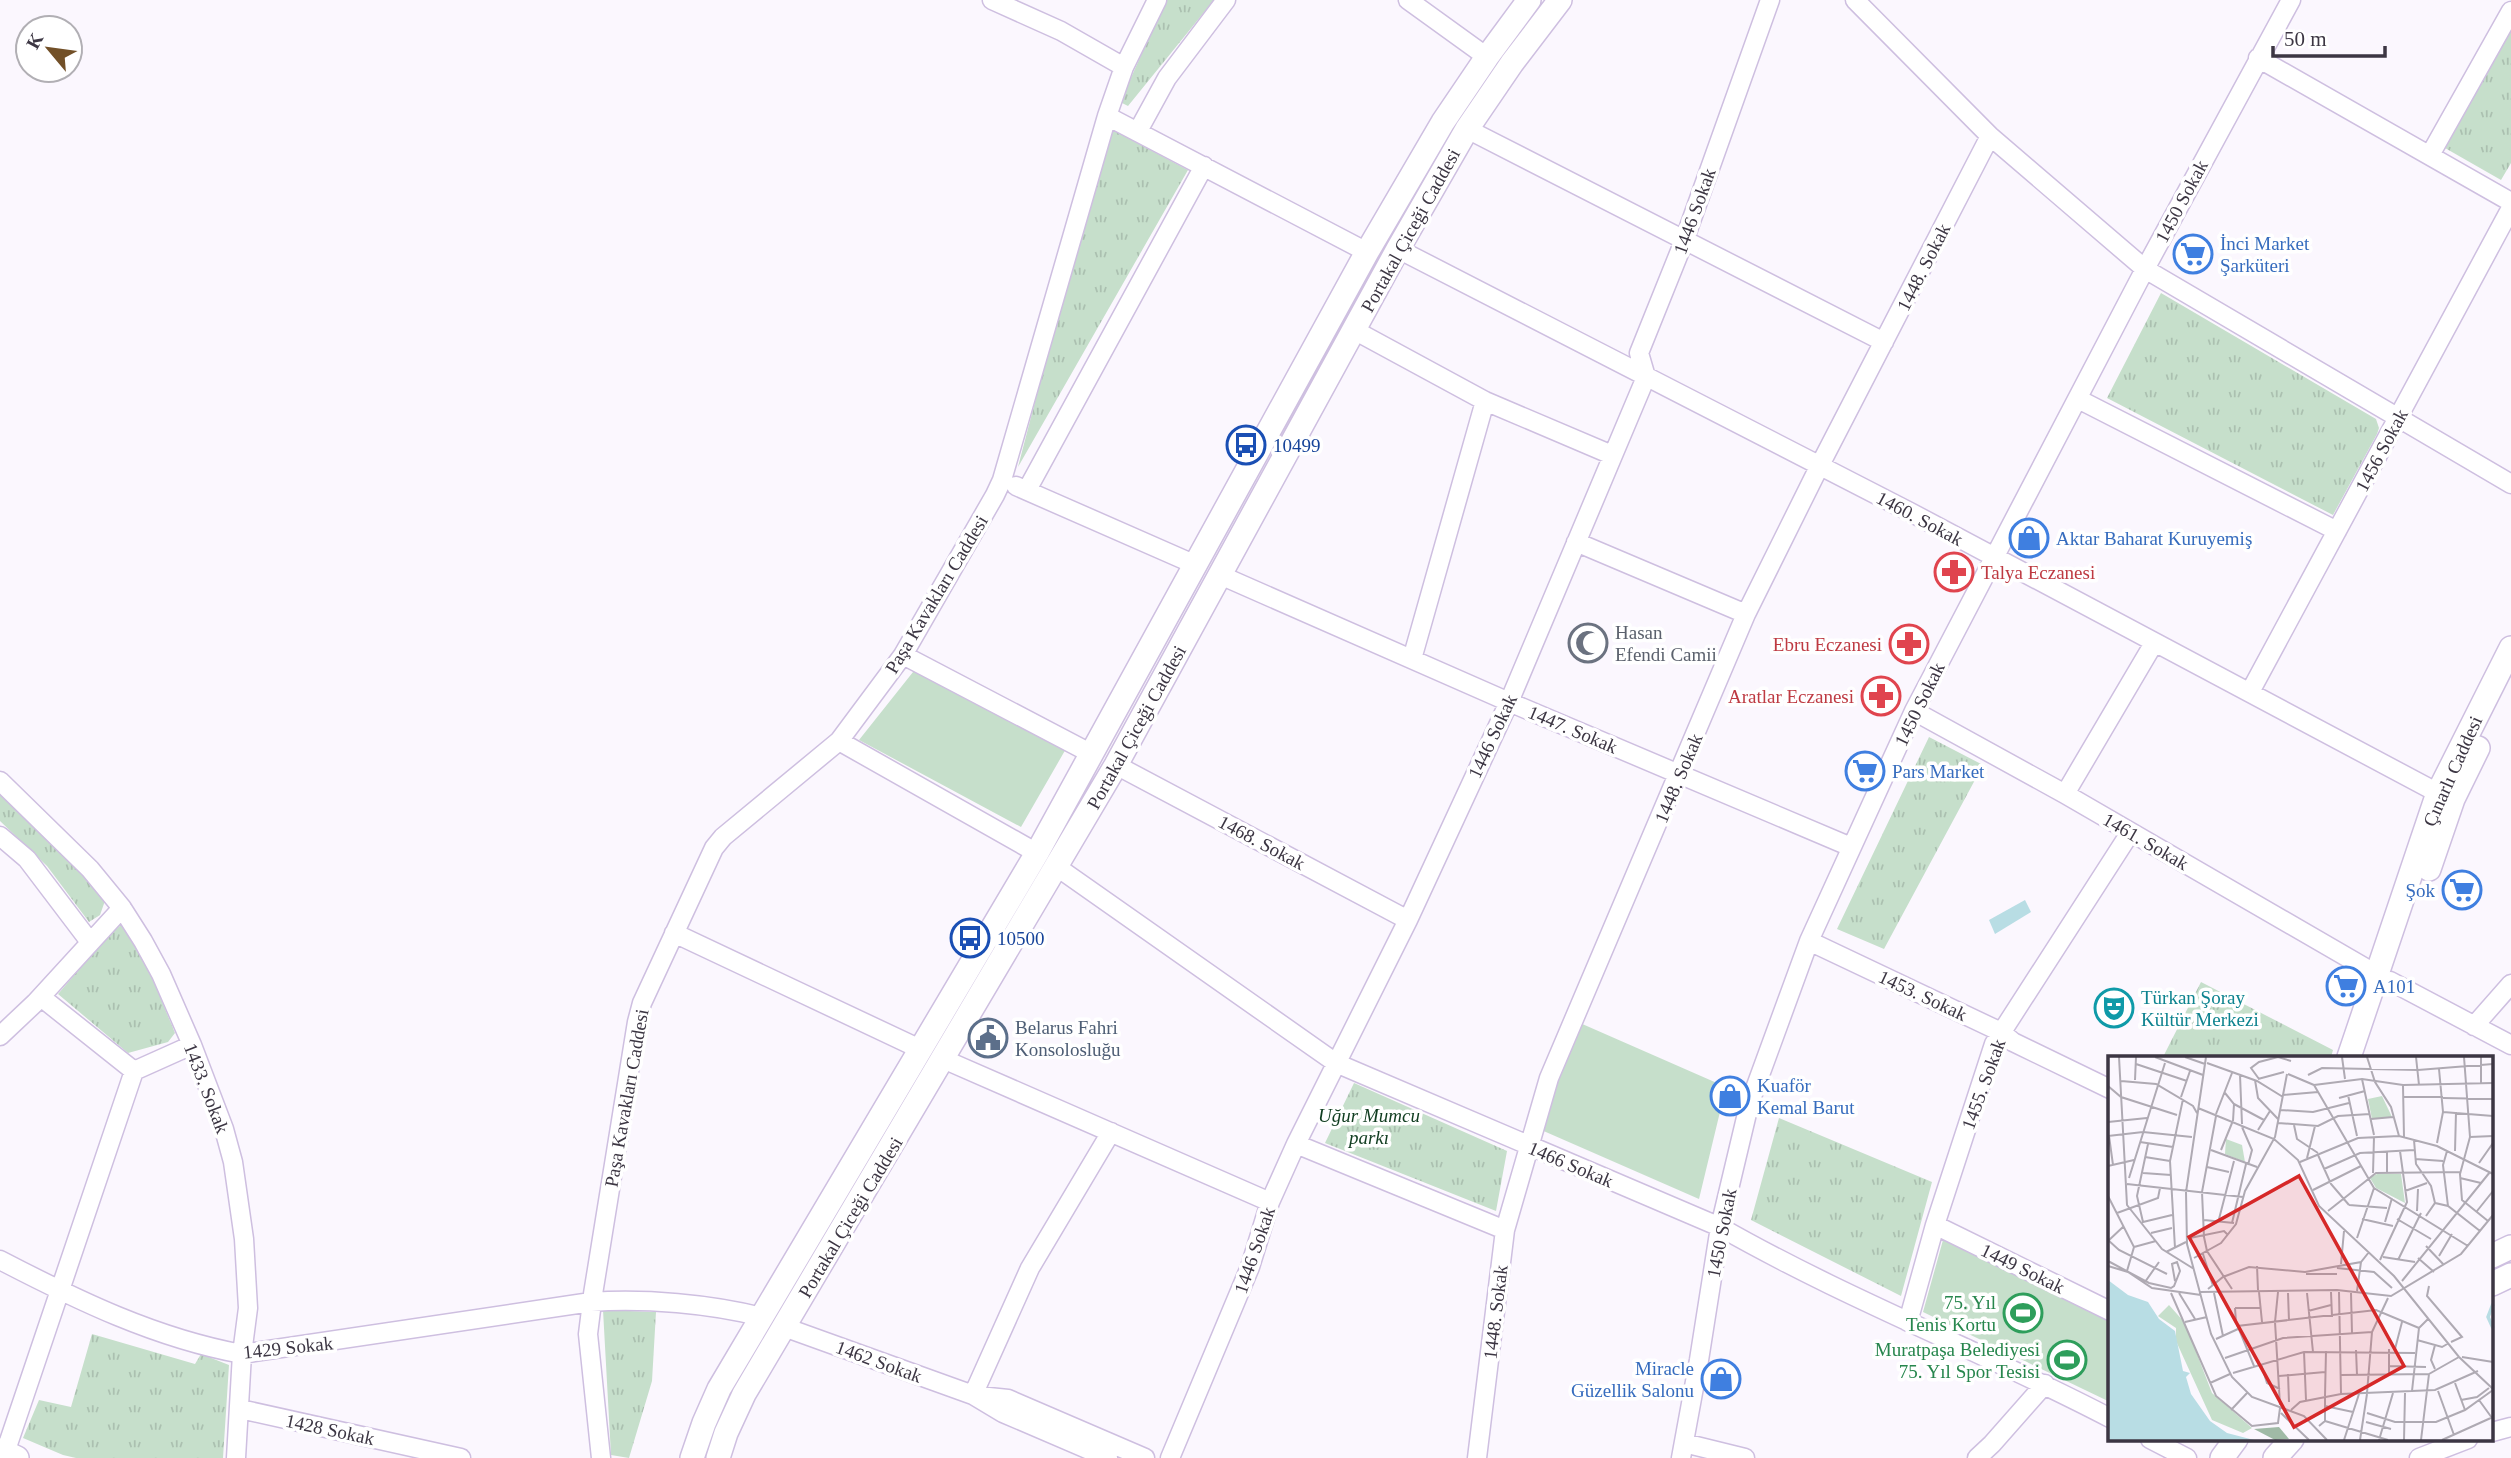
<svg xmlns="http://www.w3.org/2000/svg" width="2511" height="1458" font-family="Georgia,serif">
	<defs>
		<pattern id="park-tufts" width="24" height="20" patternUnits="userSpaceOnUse" patternTransform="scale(1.75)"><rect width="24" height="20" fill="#c6dfcb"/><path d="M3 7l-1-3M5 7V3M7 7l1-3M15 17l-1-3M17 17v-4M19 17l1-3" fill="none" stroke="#abc0b0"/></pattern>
	</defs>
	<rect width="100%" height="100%" fill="#fbf7fe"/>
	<!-- grass -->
	<path fill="#c6dfcb" d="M917,667L1067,747L1021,827L859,740Z
		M1580,1023L1726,1087L1699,1199L1539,1129Z
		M1943,1240L2110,1318V1402L1923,1312Z"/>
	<!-- park -->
	<path fill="url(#park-tufts)" d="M1166,0H1214L1128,106L1120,102Z
		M2511,26V163L2501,180L2445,148Z
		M1111,129L1188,170L1018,467L1074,252Z
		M2161,293L2376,419L2379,428L2377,434L2333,515L2107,398Z
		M1929,737L1983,765L1884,949L1837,929Z
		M0,790L96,879L106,898L100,915L89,922L47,866L0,821Z
		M123,923L135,936L175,1033L168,1042L128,1053L58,994L105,939Z
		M2201,982L2333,1050L2331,1057H2163Z
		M1354,1083L1507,1151L1496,1211L1325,1143Z
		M1779,1118L1932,1182L1901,1296L1751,1220Z
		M603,1310L656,1312L652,1381L629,1458L611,1455Z
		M92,1334L195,1364L201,1354L229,1365L223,1458H76L63,1455L23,1438L39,1400L71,1407Z"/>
	<!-- water -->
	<path fill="#b8dde4" d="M2025,900L2031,912L1995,934L1989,920Z"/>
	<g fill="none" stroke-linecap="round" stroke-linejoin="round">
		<defs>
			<path id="minor" d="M992,0L1061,31L1124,67
				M1408,0L1487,57
				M1855,0L1990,136L2145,269L2511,484
				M2258,58L2511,202
				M1107,116L1367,252
				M1467,129L1884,342
				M1138,131L1167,78L1226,0
				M2430,155L2511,11
				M1398,249L1910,512L2438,793
				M1354,330L1485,401L1612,455
				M2078,399L2337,531
				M1016,486L1196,565
				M1027,490L1204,166
				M1576,542L1746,614
				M1220,575L1509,702L1851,847
				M903,655L1092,754
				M1412,659L1485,401
				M2250,692L2511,208
				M1914,711L2065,794L2376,974
				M839,741L1037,853
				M1116,765L1408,920
				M0,781L90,869L122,908L143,941L161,974L192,1045L224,1129L233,1162L244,1239L248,1308L242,1354L236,1458
				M2065,794L2154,643
				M0,836L27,859L90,942
				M1057,867L1336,1063L1720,1227C1846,1299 1982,1351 2110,1418
				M674,933L920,1049
				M1809,941L2001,1032L2013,1042L2110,1089
				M2390,981L2511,1045
				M41,997L134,1071
				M2474,1026L2511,984
				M0,1036L35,1003L122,908
				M943,1059L1270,1202
				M1296,1144L1505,1230
				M1935,1225L2110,1311
				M0,1260C77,1300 155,1338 242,1354L591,1302C644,1298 711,1304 762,1317
				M1908,1322L1935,1225L1994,1044L2130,833
				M784,1327L973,1395L1003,1413L1108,1458
				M973,1395L1030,1268L1111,1132
				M979,1396L1008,1399L1145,1458
				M240,1409L461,1458
				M2492,1432L2511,1427
				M2150,1439L2187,1458
				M1684,1443L1745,1458
				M5,1453L134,1071L192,1045
				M601,1458L588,1334L593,1294L637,1022L642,1003L714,848L723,837L839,741L903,655L995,495L1002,480L1107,116L1124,67L1157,0
				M1170,1458L1250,1267L1270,1202L1296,1144L1408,920L1509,702L1646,377L1639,353L1684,241L1770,0
				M1477,1458L1505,1230L1549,1078L1746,614L1820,465L1990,136
				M1681,1458L1699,1360L1720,1227L1749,1105L1809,941L1914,711L2145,269L2291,0
				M1977,1458L1992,1444L2045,1384
				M2419,1458L2468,1439"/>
			<path id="major" d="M2429,869L2453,799L2478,748
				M2349,1057L2438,793L2511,648
				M2492,1256L2511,1247
				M2492,1284L2511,1275
				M0,1450L17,1458
				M692,1458L704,1423L719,1389L1037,853L1367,252L1443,122L1487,57L1529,0
				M718,1458L726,1433L744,1394L1116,765L1398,249L1467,129L1512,63L1560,0
				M2222,1458L2236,1439
				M2275,1458L2292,1439"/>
		</defs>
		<!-- minor casing -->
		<use href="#minor" stroke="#cebfe0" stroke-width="21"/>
		<!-- major casing -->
		<use href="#major" stroke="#cebfe0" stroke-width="26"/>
		<!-- minor -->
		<use href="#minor" stroke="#fff" stroke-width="18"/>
		<!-- major -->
		<use href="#major" stroke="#fff" stroke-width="23"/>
	</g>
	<!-- icons -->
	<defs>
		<symbol id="supermarket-ring" viewBox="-11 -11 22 22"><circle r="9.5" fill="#fff" stroke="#3f7fe0" stroke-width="1.5"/><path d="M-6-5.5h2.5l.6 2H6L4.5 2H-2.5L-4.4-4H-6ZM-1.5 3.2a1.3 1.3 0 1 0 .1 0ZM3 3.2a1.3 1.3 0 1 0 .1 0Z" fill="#3f7fe0"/></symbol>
		<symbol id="bus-ring" viewBox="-11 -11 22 22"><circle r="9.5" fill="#fff" stroke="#1a4fb4" stroke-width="1.5"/><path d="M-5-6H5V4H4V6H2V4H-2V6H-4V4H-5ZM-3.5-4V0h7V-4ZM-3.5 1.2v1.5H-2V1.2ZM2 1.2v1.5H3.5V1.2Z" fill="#1a4fb4"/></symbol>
		<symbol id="shop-ring" viewBox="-11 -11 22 22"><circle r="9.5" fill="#fff" stroke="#3f7fe0" stroke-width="1.5"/><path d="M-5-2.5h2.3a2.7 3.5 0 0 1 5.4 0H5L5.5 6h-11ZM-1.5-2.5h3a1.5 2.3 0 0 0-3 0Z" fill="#3f7fe0"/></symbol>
		<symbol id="pharmacy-ring" viewBox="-11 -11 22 22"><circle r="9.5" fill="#fff" stroke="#e0444e" stroke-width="1.5"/><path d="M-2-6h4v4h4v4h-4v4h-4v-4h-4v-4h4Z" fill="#e0444e"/></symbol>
		<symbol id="mosque-ring" viewBox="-11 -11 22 22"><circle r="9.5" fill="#fff" stroke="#6b7280" stroke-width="1.5"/><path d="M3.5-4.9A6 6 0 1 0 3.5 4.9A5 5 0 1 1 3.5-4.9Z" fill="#6b7280"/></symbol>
		<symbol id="theatre-ring" viewBox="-11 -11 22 22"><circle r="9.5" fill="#fff" stroke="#0f9aa8" stroke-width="1.5"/><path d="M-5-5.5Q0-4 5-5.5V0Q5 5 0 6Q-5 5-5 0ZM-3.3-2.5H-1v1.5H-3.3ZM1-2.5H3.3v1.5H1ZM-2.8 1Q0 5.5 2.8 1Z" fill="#0f9aa8"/></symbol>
		<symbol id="civic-ring" viewBox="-11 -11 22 22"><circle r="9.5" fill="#fff" stroke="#5c6f8a" stroke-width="1.5"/><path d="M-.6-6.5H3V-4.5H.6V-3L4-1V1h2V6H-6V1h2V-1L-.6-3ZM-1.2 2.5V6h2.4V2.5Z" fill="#5c6f8a"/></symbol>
		<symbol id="stadium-ring" viewBox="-11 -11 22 22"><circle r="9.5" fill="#fff" stroke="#2e9e5b" stroke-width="1.5"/><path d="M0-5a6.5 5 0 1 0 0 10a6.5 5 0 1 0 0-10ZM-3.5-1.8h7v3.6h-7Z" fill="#2e9e5b"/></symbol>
	</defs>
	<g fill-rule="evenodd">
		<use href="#supermarket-ring" x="2171" y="232" width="44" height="44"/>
		<use href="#bus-ring" x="1224" y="423" width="44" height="44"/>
		<use href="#shop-ring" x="2007" y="516" width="44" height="44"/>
		<use href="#pharmacy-ring" x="1932" y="550" width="44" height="44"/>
		<use href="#mosque-ring" x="1566" y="621" width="44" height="44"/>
		<use href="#pharmacy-ring" x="1887" y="622" width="44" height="44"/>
		<use href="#pharmacy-ring" x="1859" y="674" width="44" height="44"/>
		<use href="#supermarket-ring" x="1843" y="749" width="44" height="44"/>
		<use href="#supermarket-ring" x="2440" y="868" width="44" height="44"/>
		<use href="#bus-ring" x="948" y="916" width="44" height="44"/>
		<use href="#supermarket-ring" x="2324" y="964" width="44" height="44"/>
		<use href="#theatre-ring" x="2092" y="986" width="44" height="44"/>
		<use href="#civic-ring" x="966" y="1016" width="44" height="44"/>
		<use href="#shop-ring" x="1708" y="1074" width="44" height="44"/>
		<use href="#stadium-ring" x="2001" y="1291" width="44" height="44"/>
		<use href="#stadium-ring" x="2045" y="1338" width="44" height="44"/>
		<use href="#shop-ring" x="1699" y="1357" width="44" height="44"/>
	</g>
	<g text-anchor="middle" stroke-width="7" stroke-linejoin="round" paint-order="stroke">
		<!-- street labels -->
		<g font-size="19" fill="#3c3643" stroke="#fff">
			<text transform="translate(2181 201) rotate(-62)" y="7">1450 Sokak</text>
			<text transform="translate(1694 211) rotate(-70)" y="7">1446 Sokak</text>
			<text transform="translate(1410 230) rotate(-61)" y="7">Portakal Çiceği Caddesi</text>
			<text transform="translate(1923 267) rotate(-63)" y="7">1448. Sokak</text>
			<text transform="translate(2381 450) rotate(-62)" y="7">1456 Sokak</text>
			<text transform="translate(1920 518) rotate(28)" y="7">1460. Sokak</text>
			<text transform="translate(936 594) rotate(-59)" y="7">Paşa Kavakları Caddesi</text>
			<text transform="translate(1919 704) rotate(-64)" y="7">1450 Sokak</text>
			<text transform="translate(1136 727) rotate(-61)" y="7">Portakal Çiceği Caddesi</text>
			<text transform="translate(1573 729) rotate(23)" y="7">1447. Sokak</text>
			<text transform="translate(1492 736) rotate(-65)" y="7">1446 Sokak</text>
			<text transform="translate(2452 771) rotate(-66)" y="7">Çınarlı Caddesi</text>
			<text transform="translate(1678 778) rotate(-67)" y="7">1448. Sokak</text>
			<text transform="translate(2146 841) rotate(30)" y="7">1461. Sokak</text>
			<text transform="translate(1262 842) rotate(28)" y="7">1468. Sokak</text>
			<text transform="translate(1923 995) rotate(25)" y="7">1453. Sokak</text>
			<text transform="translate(1983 1084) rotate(-70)" y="7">1455. Sokak</text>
			<text transform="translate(207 1088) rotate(69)" y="7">1433. Sokak</text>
			<text transform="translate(626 1098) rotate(-80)" y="7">Paşa Kavakları Caddesi</text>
			<text transform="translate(1571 1164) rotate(23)" y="7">1466 Sokak</text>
			<text transform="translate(850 1217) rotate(-59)" y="7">Portakal Çiceği Caddesi</text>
			<text transform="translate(1721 1233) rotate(-79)" y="7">1450 Sokak</text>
			<text transform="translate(1254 1250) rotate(-71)" y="7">1446 Sokak</text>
			<text transform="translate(2023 1268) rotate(26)" y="7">1449 Sokak</text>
			<text transform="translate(1495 1312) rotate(-83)" y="7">1448. Sokak</text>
			<text transform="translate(288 1347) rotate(-6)" y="7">1429 Sokak</text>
			<text transform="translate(879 1361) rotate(20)" y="7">1462 Sokak</text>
			<text transform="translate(330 1429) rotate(12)" y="7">1428 Sokak</text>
		</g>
		<!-- shop labels -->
		<g font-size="19" fill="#366cbe" stroke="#fff" text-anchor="start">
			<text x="2220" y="250">İnci Market<tspan x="2220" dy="22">Şarküteri</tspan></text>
			<text x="2056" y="545">Aktar Baharat Kuruyemiş</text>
			<text x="1892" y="778">Pars Market</text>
			<text x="2435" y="897" text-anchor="end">Şok</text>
			<text x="2373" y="993">A101</text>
			<text x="1757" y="1092">Kuaför<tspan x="1757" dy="22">Kemal Barut</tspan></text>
			<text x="1694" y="1375" text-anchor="end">Miracle<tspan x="1694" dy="22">Güzellik Salonu</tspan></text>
		</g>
		<!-- transit labels -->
		<g font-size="19" fill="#164399" stroke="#fff" text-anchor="start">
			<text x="1273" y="452">10499</text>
			<text x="997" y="945">10500</text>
		</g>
		<!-- health labels -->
		<g font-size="19" fill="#be3a42" stroke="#fff" text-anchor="end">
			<text x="1981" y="579" text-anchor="start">Talya Eczanesi</text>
			<text x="1882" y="651">Ebru Eczanesi</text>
			<text x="1854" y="703">Aratlar Eczanesi</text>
		</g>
		<!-- worship labels -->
		<g font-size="19" fill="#5b616d" stroke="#fff" text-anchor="start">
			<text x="1615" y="639">Hasan<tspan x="1615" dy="22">Efendi Camii</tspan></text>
		</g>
		<!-- culture labels -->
		<g font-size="19" fill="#0d838f" stroke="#fff" text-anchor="start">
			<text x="2141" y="1004">Türkan Şoray<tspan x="2141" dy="22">Kültür Merkezi</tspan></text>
		</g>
		<!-- service labels -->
		<g font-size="19" fill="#4e5e75" stroke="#fff" text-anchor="start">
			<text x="1015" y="1034">Belarus Fahri<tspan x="1015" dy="22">Konsolosluğu</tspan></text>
		</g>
		<!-- park labels -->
		<g font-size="19" font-style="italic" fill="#103d20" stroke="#fff">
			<text x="1369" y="1122">Uğur Mumcu<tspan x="1369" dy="22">parkı</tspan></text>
		</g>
		<!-- leisure labels -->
		<g font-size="19" fill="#27864d" stroke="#fff" text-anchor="end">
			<text x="1996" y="1309">75. Yıl<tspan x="1996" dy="22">Tenis Kortu</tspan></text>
			<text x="2040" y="1356">Muratpaşa Belediyesi<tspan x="2040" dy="22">75. Yıl Spor Tesisi</tspan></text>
		</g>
	</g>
	<!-- overview -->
	<g transform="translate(2108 1056)">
		<rect width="385" height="385" fill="#fbf7fe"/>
		<path d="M118,83L134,89L137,106L117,98Z" fill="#c6dfcb"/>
		<path d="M171,371L181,383L167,384L146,373Z" fill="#a0baa6"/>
		<path d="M274,40L284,61L264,63L260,43Z" fill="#c6dfcb"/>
		<path d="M269,118H293L297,147L268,132L262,122ZM61,249L77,267L104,337L144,372L135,377L104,364L68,285V272L50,260Z" fill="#c6dfcb"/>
		<path d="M0,224L20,239L40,246L51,263L67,275L75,315L82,317L78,321L83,338L102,365L119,377L146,384H0Z" fill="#b8dde4"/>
		<path fill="none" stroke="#b8dde4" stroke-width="3.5" d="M385,248L380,261L385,272"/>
		<path fill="none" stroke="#afaab3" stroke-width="2" d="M11,1L19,149L54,193L86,213M47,1L95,19M77,1L97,8M98,1L78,136L79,188L103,278L124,321L144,341L196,360L219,384M234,1L237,23M259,1L267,26L283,51L291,80M308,1L311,29M356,1L362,81L352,118L354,144L380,165M373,1V28M99,7L149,25L175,41M28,8L79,25M180,18L206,29M132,19L134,68M200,19L214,12L310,14L385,8M150,23L176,16M151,23L143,12L151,6L170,1L183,5M254,23L266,79M27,24L28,1M147,24L150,42L170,63M13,25L48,28L85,50L89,57M206,29L266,132L360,190M206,29L254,23L295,29L385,27M0,30L13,41L69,59M295,30L296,81M117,37L126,48L125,65M175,39L210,36M240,39L249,80M73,41L82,15M296,41H335M231,42L257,35M335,42L385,43M126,48L156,64M90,52L166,83L190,104L211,150L286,220L351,301L385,333M172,54L205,56L241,47M335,56L385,60M108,58L124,17M108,60L94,136L96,181L99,195L124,233M263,63L285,61M0,66L39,62M170,67L210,70L230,60L262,58M186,69L189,83L210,97M134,71L144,94L140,109M150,74L162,55M0,80L35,76L84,81M1,80L5,109M362,81L385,80M306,84L308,108L323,130L327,147M32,86L65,91M329,87L335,56L331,13M40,88L29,140L35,166L64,159M103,94L149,111M113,94L124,67M339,95L335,109L340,150M347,95L348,56M279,96V117M210,99L223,128L241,149M37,101L62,105M199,102L207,70M307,103L335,105M192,106L250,82L291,80L329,90L385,118M371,107L385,87M0,110L26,104M99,111L121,116M216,113L252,97L306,94M35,117L63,119M265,117L266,81M21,122L57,7M352,122L373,127M19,128L135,141M205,134L253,110M297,135L319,127M0,140L26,191L19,215M241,149L279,152M220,155L268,117L352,116M309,155L310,133M369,155L385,135M9,157L50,142L52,132M318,160L327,147L340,150L372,175M111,163L126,105M254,163L285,170M289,163L323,183M96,164L126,167M277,166L284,142M124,167L138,108M43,177L64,172M82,182L116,175L120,179M249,182L266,132M0,184L11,194L59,218M0,185L16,170M318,190L336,209M26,191L48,185M67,192L62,105L75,43M58,196L78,186M95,198L105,230M331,200L344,178M275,201L307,206M86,202L113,187L128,168L137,135L167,81L179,18M310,202L326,216M272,204L299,146L292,95M290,204L313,157M0,205L41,227L63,232L66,230L72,215L69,206L64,208L67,225M233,208L236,175M0,210L20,216L44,232L93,239M149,210L150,234M229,212L266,216L284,232M198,218H229M294,225L382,116M37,226L51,206M321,230L319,240L354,281L343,286M100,233L115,221L141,211L197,216L253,206L261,196M249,235L253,206M92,236L229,234L283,240L353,198L385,159M151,236L154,266M170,236L167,266L172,349M223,236L224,261M231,236L233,338M63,237L108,340L144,370L170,367L172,352M71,237L87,263M106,237L115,280M180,237L181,265M199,237L205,296M243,237L244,277M127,252L128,266L146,310M127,252H152M200,255L223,249M77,266L99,261M129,270L268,254L311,272M108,283L130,273M309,284L334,291L341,287M327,289L323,304L327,313M287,293L294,266M248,294L249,319M196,296L198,344M354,301L385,306M117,302L175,282L264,276M153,308L159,327L172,333M281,310L318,311M125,317L196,296L307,297M180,318L181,346M233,319L321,318M281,319V293M171,320L217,316M102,327L122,318M347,327L357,354M304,335L311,272L321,262M330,335L346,379M259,337L264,276L280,242M217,340L218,295M353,344L369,341L381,332M371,344L384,362M217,350L245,356M123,354L140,336M183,354L192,346L233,338L327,334L370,315M173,357L201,384M259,357L287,366H328L357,354L385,334M217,365L280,384M258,366L283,373M211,370L217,365V342M236,384L251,338M252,384L259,338M271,384L285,337M296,384L297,337M313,384L321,318L351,301M334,384L385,361"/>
		<path fill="#d62828" fill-opacity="0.15" stroke="#d62828" stroke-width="3.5" d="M191,120L296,310L186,371L81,181Z"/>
		<rect width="385" height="385" fill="none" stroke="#3c3643" stroke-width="3.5"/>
	</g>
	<!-- north arrow -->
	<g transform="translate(49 49) rotate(299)"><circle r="33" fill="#ffffff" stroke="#b1afb4" stroke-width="2"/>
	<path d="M0-5L12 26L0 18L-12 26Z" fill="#725028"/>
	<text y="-10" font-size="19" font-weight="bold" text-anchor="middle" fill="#3c3643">K</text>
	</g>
	<!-- scale -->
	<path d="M2273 46v10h112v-10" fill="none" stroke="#3c3643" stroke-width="3.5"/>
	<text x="2284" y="46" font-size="21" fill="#3c3643" stroke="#ffffff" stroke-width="5" paint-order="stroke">50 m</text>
</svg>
